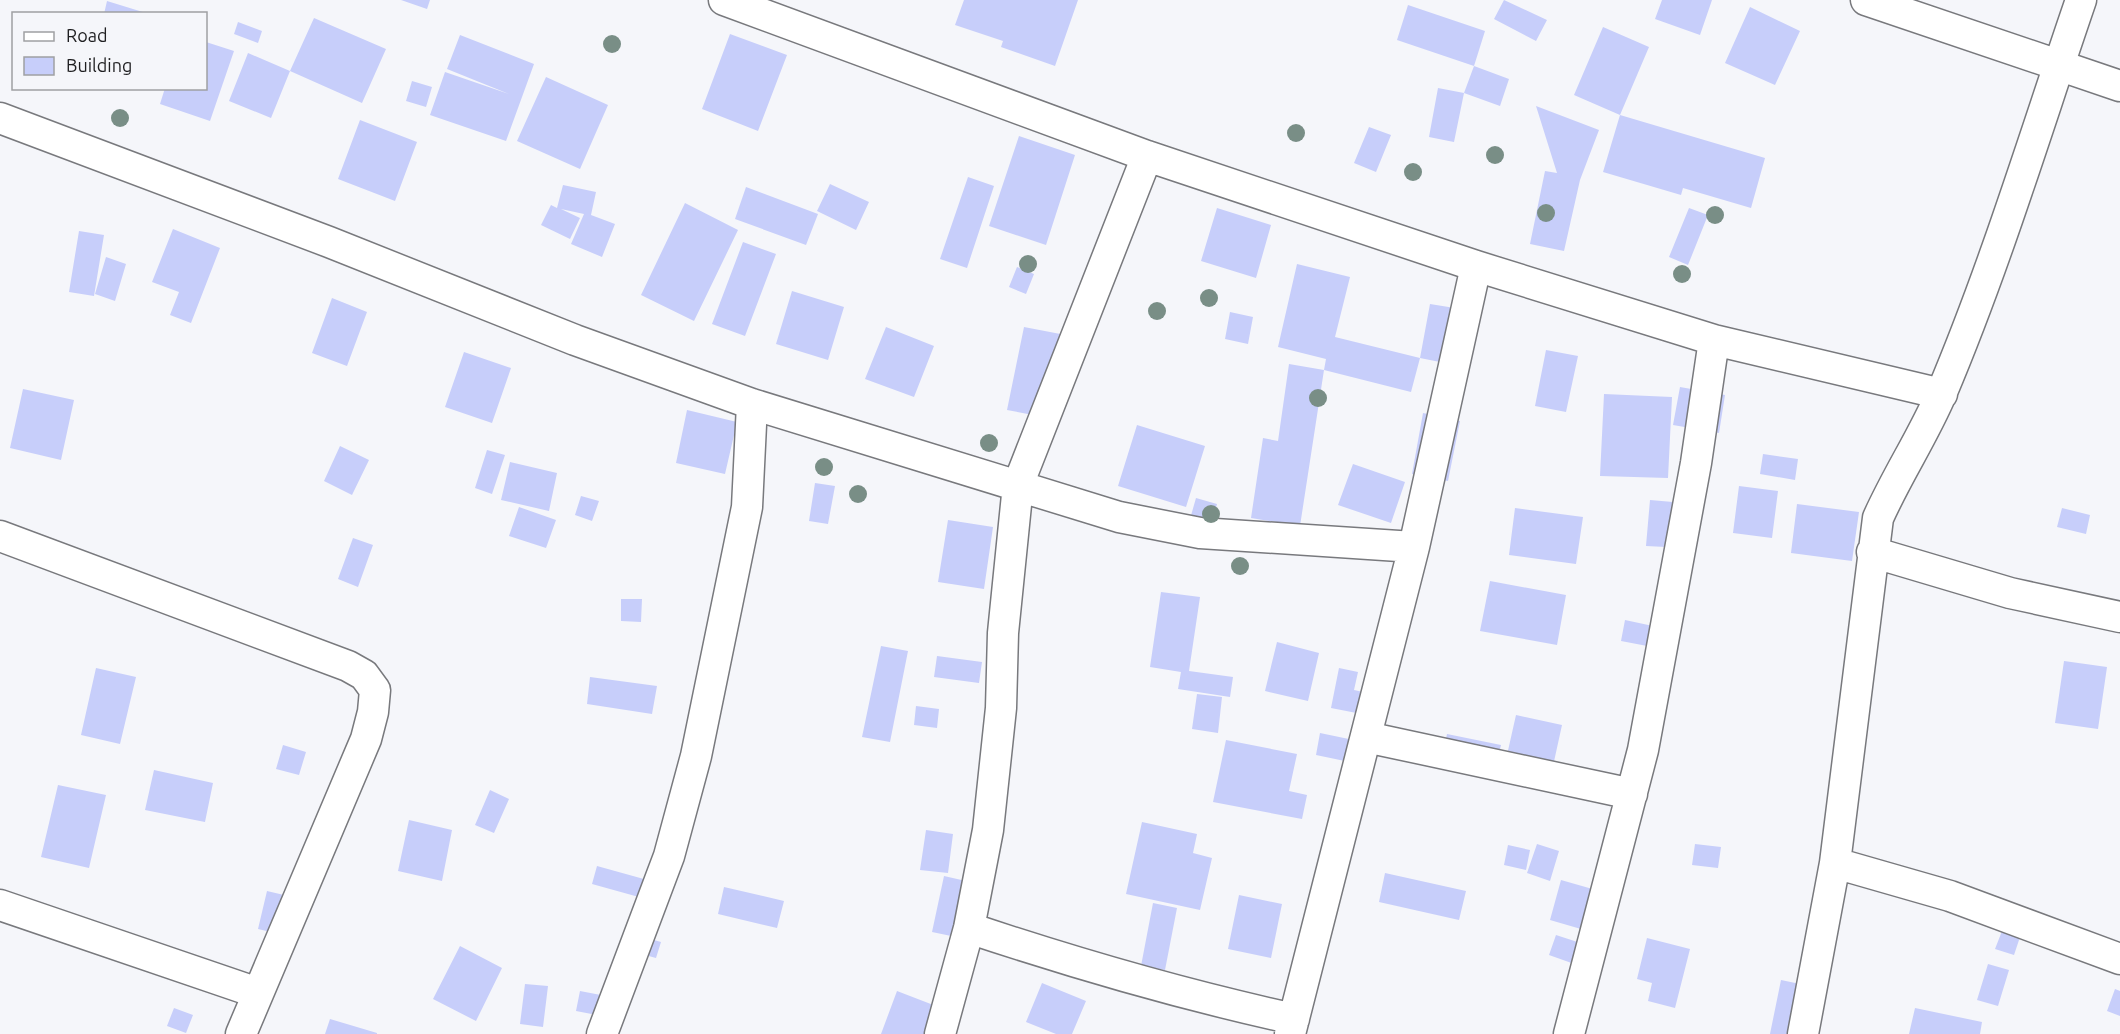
<svg xmlns="http://www.w3.org/2000/svg" width="2120" height="1034" font-family="Ubuntu,sans-serif">
	<rect width="100%" height="100%" fill="#f5f6fa"/>
	<!-- building -->
	<path fill="#c7cefa" d="M401,0H430L427,9Z
		M964,0H1078L1055,66L1001,47L1003,41L955,25Z
		M1504,0L1547,20L1536,41L1494,19Z
		M1662,0H1712L1700,35L1655,19Z
		M107,1L146,13L145,14H104Z
		M1408,5L1485,31L1474,66L1509,79L1500,106L1464,93L1474,66L1397,40Z
		M1750,7L1800,31L1775,85L1725,63Z
		M314,18L386,49L362,103L290,71Z
		M238,22L262,31L258,43L234,34Z
		M1603,27L1649,47L1620,115L1765,158L1751,208L1683,188L1681,195L1603,172L1620,115L1574,95Z
		M730,34L787,55L758,131L702,109Z
		M460,35L534,64L506,141L430,115L445,72L509,94L447,69Z
		M206,42L234,51L210,121L160,104L165,88H206Z
		M248,53L290,71L271,118L229,101Z
		M546,77L608,105L580,169L517,141Z
		M412,81L432,87L426,107L406,101Z
		M1438,88L1464,93L1454,142L1429,137Z
		M1536,106L1599,130L1580,180L1564,251L1530,244L1545,171L1557,173Z
		M360,120L417,142L395,201L338,179Z
		M1369,127L1391,135L1376,172L1354,163Z
		M1019,136L1075,155L1046,245L989,226Z
		M968,177L994,186L967,268L940,259Z
		M830,184L869,202L856,230L817,211Z
		M563,185L596,192L591,215L615,224L602,257L571,244L584,214L561,209L580,218L570,239L541,225L551,205L557,208Z
		M746,187L818,214L806,245L735,219Z
		M685,203L738,230L694,321L641,295Z
		M1217,208L1271,225L1256,278L1201,261Z
		M1689,208L1708,215L1688,265L1669,257Z
		M173,229L220,248L191,323L170,315L179,292L152,282Z
		M79,231L104,235L94,296L69,292Z
		M743,242L776,254L745,336L712,324Z
		M106,257L126,264L115,301L95,294Z
		M1297,264L1350,277L1335,337L1420,358L1411,392L1324,370L1326,359L1278,347Z
		M1017,267L1034,274L1026,294L1009,287Z
		M792,291L844,307L828,360L776,344Z
		M332,298L367,312L347,366L312,353Z
		M1430,304L1461,309L1450,364L1420,358Z
		M1230,312L1253,317L1248,344L1225,339Z
		M886,327L934,346L914,397L865,379Z
		M1024,327L1076,337L1059,420L1007,410Z
		M1546,350L1578,356L1566,412L1535,406Z
		M464,352L511,368L492,423L445,407Z
		M1289,364L1324,370L1300,526L1251,518L1263,438L1278,441Z
		M1680,387L1725,395L1719,433L1673,425Z
		M23,389L74,400L61,460L10,448Z
		M1604,394L1672,397L1668,478L1600,476Z
		M687,410L737,422L725,474L676,463Z
		M1423,413L1460,421L1448,481L1412,474Z
		M1137,425L1205,446L1186,507L1118,486Z
		M340,446L369,460L352,495L324,481Z
		M487,450L505,455L492,494L475,488Z
		M1763,454L1798,459L1795,480L1760,474Z
		M510,462L557,473L549,511L501,500Z
		M1353,464L1405,482L1391,523L1338,505Z
		M815,483L835,486L828,524L809,521Z
		M1739,486L1778,491L1772,538L1733,533Z
		M581,496L599,501L592,521L575,515Z
		M1196,498L1217,504L1211,526L1190,519Z
		M1650,500L1673,502L1666,547L1646,546Z
		M1797,504L1859,512L1852,561L1791,553Z
		M519,507L556,520L546,548L509,536Z
		M1515,508L1583,517L1576,564L1509,555Z
		M2062,508L2090,515L2086,534L2057,527Z
		M948,520L993,527L984,589L938,582Z
		M353,538L373,545L358,587L338,579Z
		M1490,581L1566,595L1557,645L1480,631Z
		M1161,592L1200,597L1189,671L1233,677L1230,697L1178,689L1181,672L1150,667Z
		M621,599H642L641,622L621,621Z
		M1625,620L1667,629L1663,649L1621,641Z
		M1277,642L1319,653L1308,701L1265,691Z
		M881,646L908,651L890,742L862,737Z
		M937,656L982,662L979,683L934,677Z
		M2064,661L2107,667L2098,729L2055,723Z
		M96,668L136,677L120,744L81,735Z
		M1339,668L1358,672L1354,690L1381,696L1377,717L1331,708Z
		M590,677L657,686L652,714L587,704Z
		M1197,694L1222,697L1218,733L1192,729Z
		M916,706L939,709L937,728L914,725Z
		M1516,715L1562,725L1553,766L1507,755Z
		M1320,733L1368,743L1364,765L1316,755Z
		M1447,734L1501,745L1496,766L1443,754Z
		M1226,740L1297,754L1289,791L1307,795L1302,819L1213,802Z
		M283,745L306,752L299,775L276,769Z
		M154,770L213,783L205,822L145,810Z
		M58,785L106,795L89,868L41,857Z
		M490,790L509,799L494,833L475,825Z
		M409,820L452,830L442,881L398,871Z
		M1142,822L1197,834L1193,853L1212,858L1200,910L1126,894Z
		M926,830L953,834L948,873L920,870Z
		M1537,844L1559,851L1550,881L1527,873Z
		M1695,844L1721,847L1718,868L1692,865Z
		M1508,845L1530,850L1526,870L1504,865Z
		M597,866L669,886L664,904L592,884Z
		M1385,873L1466,891L1459,920L1379,902Z
		M944,876L979,884L956,937L932,932Z
		M1561,880L1617,896L1605,936L1550,920Z
		M724,887L784,901L777,928L718,914Z
		M267,891L284,895L275,933L258,929Z
		M1239,895L1282,904L1271,958L1228,949Z
		M1153,903L1177,908L1165,970L1141,966Z
		M2002,931L2020,937L2014,955L1995,949Z
		M1556,935L1602,950L1594,971L1549,955Z
		M640,936L661,942L656,958L634,952Z
		M1647,938L1690,949L1675,1008L1648,1001L1652,983L1637,979Z
		M460,946L502,968L476,1021L433,999Z
		M1988,964L2009,970L1998,1006L1977,1000Z
		M1781,980L1824,989L1814,1034H1770Z
		M1042,983L1086,1001L1072,1034H1056L1026,1022Z
		M525,984L548,986L543,1027L520,1024Z
		M2115,989L2120,991V1016L2107,1011Z
		M580,991L606,996L602,1016L576,1011Z
		M897,991L949,1011L940,1034H881Z
		M174,1008L193,1015L186,1033L167,1026Z
		M1915,1008L1982,1022L1980,1034H1909Z
		M330,1019L377,1033V1034H325Z"/>
	<g fill="none" stroke-linecap="round" stroke-linejoin="round">
		<defs>
			<path id="street" d="M724,0L1147,156L1476,266L1714,340L1942,394
				M1866,0L2120,86
				M0,118L329,242L575,340L752,404L1119,517L1200,533L1414,547
				M0,536L348,666L364,675L375,690L373,712L366,739L241,1034
				M1872,552L2010,593L2120,617
				M1366,737L1632,794
				M1835,863L1950,896L2120,959
				M0,905L258,993
				M969,928C1077,964 1184,995 1294,1019
				M602,1034L669,856L696,756L747,507L752,404
				M940,1034L969,928L988,830L1001,708L1003,633L1018,485L1147,156
				M1290,1034L1414,547L1476,266
				M1569,1034L1643,750L1696,463L1714,340
				M1803,1034L1835,863L1878,518C1897,475 1924,435 1942,392C1996,264 2036,131 2081,0"/>
		</defs>
		<!-- street casing -->
		<use href="#street" stroke="#78797d" stroke-width="33"/>
		<!-- street -->
		<use href="#street" stroke="#fff" stroke-width="30"/>
	</g>
	<!-- trees -->
	<g fill="#798e86">
		<circle cx="612" cy="44" r="9"/>
		<circle cx="120" cy="118" r="9"/>
		<circle cx="1296" cy="133" r="9"/>
		<circle cx="1495" cy="155" r="9"/>
		<circle cx="1413" cy="172" r="9"/>
		<circle cx="1546" cy="213" r="9"/>
		<circle cx="1715" cy="215" r="9"/>
		<circle cx="1028" cy="264" r="9"/>
		<circle cx="1682" cy="274" r="9"/>
		<circle cx="1209" cy="298" r="9"/>
		<circle cx="1157" cy="311" r="9"/>
		<circle cx="1318" cy="398" r="9"/>
		<circle cx="989" cy="443" r="9"/>
		<circle cx="824" cy="467" r="9"/>
		<circle cx="858" cy="494" r="9"/>
		<circle cx="1211" cy="514" r="9"/>
		<circle cx="1240" cy="566" r="9"/>
	</g>
	<!-- legend -->
	<rect x="12" y="12" width="195" height="78" fill="#f5f6fa" stroke="#9fa0a3" stroke-width="1.5"/>
	<rect x="24" y="32" width="30" height="9" fill="#ffffff" stroke="#9fa0a3" stroke-width="1.5"/>
	<text x="66" y="42" font-size="18" fill="#1f1f21">Road</text>
	<rect x="24" y="57" width="30" height="18" fill="#c7cefa" stroke="#9fa0a3" stroke-width="1.5"/>
	<text x="66" y="72" font-size="18" fill="#1f1f21">Building</text>
</svg>
